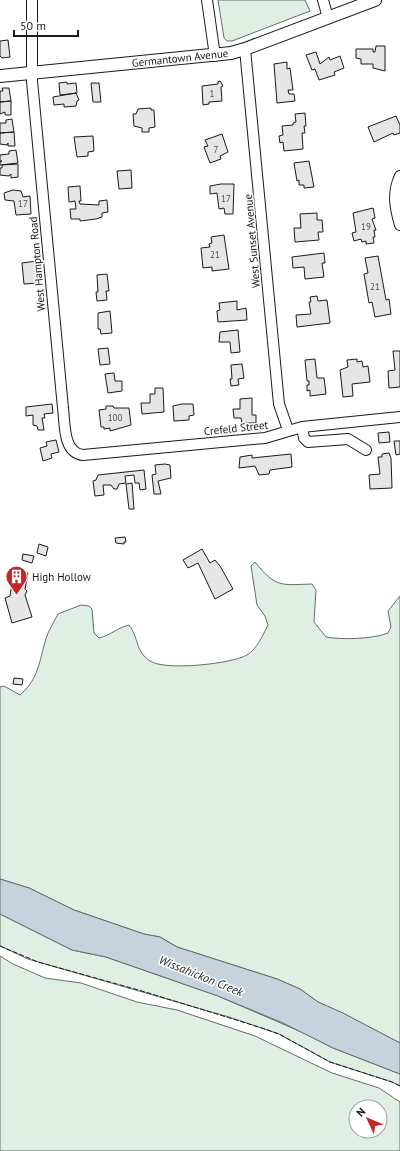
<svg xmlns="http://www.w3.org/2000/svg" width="400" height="1151" font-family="'PT Sans',sans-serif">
	<rect width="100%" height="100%" fill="#fff"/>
	<!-- green -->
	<path fill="#e0efe3" stroke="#6a6a6a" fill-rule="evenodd" d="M218,0H305L310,11L232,41H227L224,38Z
		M255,562C276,588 281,585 312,584L316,590L314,622L326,637C341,640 374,639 388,633L391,627L388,611L400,596V1043L342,1013L318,1002L300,989L277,979L177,947L160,937L144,934L74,910L29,888L0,879V687L4,686L20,695C41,677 39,657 48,633C51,627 55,620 58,614L81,605L89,606L92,609L94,633L99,638C111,635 117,628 129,625C139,638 135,651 150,661C165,671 231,664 247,655C257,649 263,635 268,625L265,616L257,605L251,566Z
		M0,914L72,950L106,957L218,996L306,1034L333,1048L400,1074V1086L392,1082L330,1062L279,1034L229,1017L28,959L0,946Z
		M0,956L13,964L45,978L81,983L137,1002L177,1010L255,1036L332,1073L379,1088L400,1102V1151H0ZM356,1107H380V1131H356Z"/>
	<!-- water -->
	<path fill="#c6d2dc" stroke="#6a6a6a" d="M0,879L29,888L74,910L144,934L160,937L177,947L277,979L300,989L318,1002L343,1013L400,1043V1074L333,1048L283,1023L218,996L106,957L72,950L0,914Z"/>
	<!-- building -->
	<path fill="#e6e6e6" stroke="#1a1a1a" d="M8,40L10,57L2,58L0,56V41Z
		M376,46H385V71L373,68V64H361V59L356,58V49H373V52H375Z
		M316,52L320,64L329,57L330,60L340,56L344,68L334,72L335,75L319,80L315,69L312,70L306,55Z
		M287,62V69L290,68L293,90H288L289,94H294L295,101L277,103L274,64Z
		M220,81L223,86L221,87L222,101L209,102V104L203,105L202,86L218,84V82Z
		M67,82V84L76,83L77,93L60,95L59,83Z
		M91,83H99L101,102H93Z
		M2,88H9L11,101L0,102V91H3Z
		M76,93L79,100L77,101L76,106L64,107V104L54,105L53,97Z
		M11,101V115H5V112L0,114V102Z
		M151,108V110H154L155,127L149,128V132H142V128L134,126L133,114H136L138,109Z
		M305,113L306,126H304L305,133H302L303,149L284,151L283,142L280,143L279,136L283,135L282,126L293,125V123L296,122L295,114Z
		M396,116L400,125V133L394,135L393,133L374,142L368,127Z
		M12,119L14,132L0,133V123H6V120Z
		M14,132L15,146H8V143L7,145L0,144V133Z
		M222,134L228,152L220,156L221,159L210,163L204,147L208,146L205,140Z
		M93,136L94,151L88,152V156L77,157L74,137Z
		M16,150L18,163L0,165V162L2,161H0V155L9,154V151Z
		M309,161L314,187L304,188V185H299V180L297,181L294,163Z
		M18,164V177L11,178V174L9,176L0,175V168H2V165Z
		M131,170L132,188L119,189L117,171Z
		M221,184H234L233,214H225L224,208L219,209L217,193L210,194V186Z
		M80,186L81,201H79L80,204L99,205V201L107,200L108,212L102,213V217L96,219L80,221V219H71L70,209H76L75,201L69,202L68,187Z
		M13,190L21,191L23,197L30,196L31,214L16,215L14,201L5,200L4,193Z
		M373,208L375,218L372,219L376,230H374L375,237H373L374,243L366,244V241L362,242L361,239L354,241L352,233L356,232L353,213Z
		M317,213V220H322L323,232H318L319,240L295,242L294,228H301L300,214Z
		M224,235L229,269L212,271V267L203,268L201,248L210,247L209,244L212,243L211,237Z
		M324,253L325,263H322L324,277L305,279L304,267L293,268L292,257Z
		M378,256L386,300L389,299L391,314L375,317L372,302L369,303L364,274L368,273L365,258Z
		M37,261L39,283L24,284L22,263Z
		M107,274L109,291H106L107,300L97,301L96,292H98L97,275Z
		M317,296L318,301L327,300L330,323L297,327L296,315L311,314L309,302H311L310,297Z
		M237,301V310L246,308L247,320L218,322L217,311L220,310L219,303Z
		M110,311L112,333L101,334L100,329H98V313Z
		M238,330L240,352L231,353L230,342H219L220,332Z
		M108,348L110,364L100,365L98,349Z
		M393,351H400V387L389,388L388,371L395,370Z
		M315,359L317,378H324L326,394L310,396V390L307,391V385H309V381H307L305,360Z
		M357,359V362L362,361L363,367L368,366L370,382L352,384L353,396L343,397L340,370L348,367L347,360Z
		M242,364L244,378L238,379L239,385L231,386L230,379H232L231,365Z
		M114,373L115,381H122V391L108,393L105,374Z
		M155,388H163L164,412L142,414L141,403H150V394H155Z
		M252,398V415H256V423H242L241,418H234L233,409H240V399Z
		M52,404L53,413L44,414L45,418H42L44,430H38L37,426L33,425V415L26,416V407Z
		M182,404H193L194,415L189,416V420L174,421L173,406Z
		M106,406H113L114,408H129L131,425L110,431V428L104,429V427H101L99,410L106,409Z
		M389,432L390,442L379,443L378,433Z
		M56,440L59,452L51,454L52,458L43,461L40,448L47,446L46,442Z
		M394,441H400V454L396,455Z
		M389,453L391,458L392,488L370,489L369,475L380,474L378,457H382V454Z
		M291,454L292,467L270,470L269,474L259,475L255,466L239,468L240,457L252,455V458Z
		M165,464L170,465L171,478L158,481L161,494H154L152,475L156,474L155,465Z
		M144,470L146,489L140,490L139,483H135L134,475L125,476L126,483L119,484L117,489H114L111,485H103L104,495L95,496L93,481L96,480L98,475Z
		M132,483L134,509H129L126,484Z
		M125,537L126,542H124V544L116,543L115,538Z
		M39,544L48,547L46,556L37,553Z
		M202,549L210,563L215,560L220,566L233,589L215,599L198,563L188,568L183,560Z
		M23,554L34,556L32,563L22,560Z
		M18,570L28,573L25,589L27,591L25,595L32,617L12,623L5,598L10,596L13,578L16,579Z
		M14,678L23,679L22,685L13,684Z"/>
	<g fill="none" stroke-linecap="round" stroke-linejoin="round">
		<defs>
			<path id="minor" d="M32,0V81L63,408C65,424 63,453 83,455L265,438L302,427L400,417
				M207,0L215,56
				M323,0L328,18
				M245,49L279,404L288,430
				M400,176C392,193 395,208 400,225
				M302,427L304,438L308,442L348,439L366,450"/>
			<path id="major" d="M0,76L231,53L245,49L375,0"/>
		</defs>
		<!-- minor casing -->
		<use href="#minor" stroke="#1a1a1a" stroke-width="12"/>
		<!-- major casing -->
		<use href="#major" stroke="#1a1a1a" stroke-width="14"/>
		<!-- minor -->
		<use href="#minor" stroke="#fff" stroke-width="10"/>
		<!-- major -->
		<use href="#major" stroke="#fff" stroke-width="12"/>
		<!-- fence -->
		<path stroke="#1a1a1a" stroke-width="1" stroke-dasharray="5 2" stroke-linecap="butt" d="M0,946L38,962L142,991L262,1028L279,1034L330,1062L392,1082L400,1086"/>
	</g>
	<!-- icons -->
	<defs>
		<symbol id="building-pin" viewBox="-11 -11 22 30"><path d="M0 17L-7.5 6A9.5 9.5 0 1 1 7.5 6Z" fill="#c62828" stroke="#fff"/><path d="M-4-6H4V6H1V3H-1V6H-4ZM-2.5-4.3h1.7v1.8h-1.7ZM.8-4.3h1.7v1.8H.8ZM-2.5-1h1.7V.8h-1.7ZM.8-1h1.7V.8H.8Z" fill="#fff"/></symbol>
	</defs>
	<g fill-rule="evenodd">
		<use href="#building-pin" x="4" y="564" width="25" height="34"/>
	</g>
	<g text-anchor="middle" stroke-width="3" stroke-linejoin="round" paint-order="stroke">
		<!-- number labels -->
		<g font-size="9" fill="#4d4d4d">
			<text x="212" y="97">1</text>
			<text x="216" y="153">7</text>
			<text x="226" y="202">17</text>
			<text x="23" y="207">17</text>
			<text x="366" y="230">19</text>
			<text x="215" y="258">21</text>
			<text x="375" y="290">21</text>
			<text x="115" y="421">100</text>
		</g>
		<!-- street labels -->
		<g font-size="11" fill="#1a1a1a" stroke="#fff">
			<text transform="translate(180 58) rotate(-6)" y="4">Germantown Avenue</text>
			<text transform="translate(252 241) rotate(-95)" y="4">West Sunset Avenue</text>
			<text transform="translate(37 264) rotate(-95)" y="4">West Hampton Road</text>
			<text transform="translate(236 428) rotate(-6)" y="4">Crefeld Street</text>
		</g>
		<!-- poi labels -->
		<g font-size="11" fill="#1a1a1a" stroke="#fff" text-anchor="start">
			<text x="32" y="581">High Hollow</text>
		</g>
		<!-- water labels -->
		<g font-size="12" font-style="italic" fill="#1a1a1a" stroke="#fff">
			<text transform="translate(201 976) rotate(22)" y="4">Wissahickon Creek</text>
		</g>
	</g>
	<!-- north arrow -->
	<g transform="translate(368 1119) rotate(314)"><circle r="19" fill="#ffffff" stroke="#a3a3a3"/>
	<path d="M0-3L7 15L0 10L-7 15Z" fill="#c62828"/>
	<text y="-6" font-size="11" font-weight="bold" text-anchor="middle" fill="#1a1a1a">N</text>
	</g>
	<!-- scale -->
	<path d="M14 30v6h64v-6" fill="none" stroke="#1a1a1a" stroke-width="2"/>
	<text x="20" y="30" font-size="12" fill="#1a1a1a" stroke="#ffffff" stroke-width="3" paint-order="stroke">50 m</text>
</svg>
